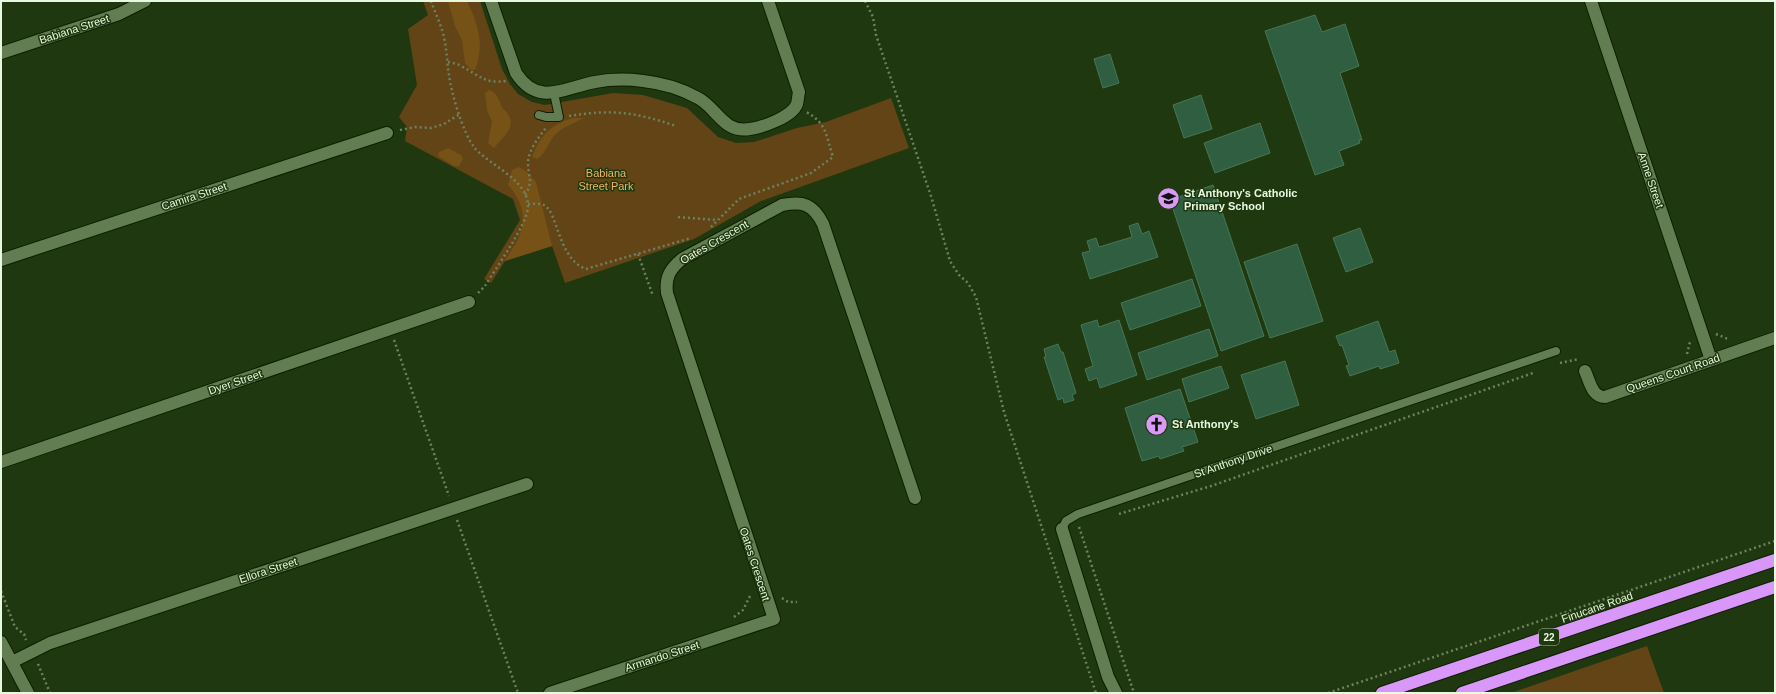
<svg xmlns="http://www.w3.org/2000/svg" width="1776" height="694" font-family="Helvetica,sans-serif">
	<rect width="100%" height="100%" fill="#20380f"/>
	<!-- green -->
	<path fill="#624416" d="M423,1H480L502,69L510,84L518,94L532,102L545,105L613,93L643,95L687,108L718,137L736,143L754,142L797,128L826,122L891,98L909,148L761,201L694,239L565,283L552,246L505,261L491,283L484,279L520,220L513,199L405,141L407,127L399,117L417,85L408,29L428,15Z
		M1647,646L1664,693H1511Z"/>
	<!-- forest -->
	<path fill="#775216" d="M448,1H467C478,24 485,45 475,70H471L465,63L462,40L455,26Z
		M489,90C498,93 498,99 502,107C504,110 508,113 509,116C516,128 501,139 494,148L488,143L492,122L487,110L485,93Z
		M573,118H583C574,124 564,126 556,134C548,141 547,153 537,159L532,157C540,136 551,124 573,118Z
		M448,148L461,155L463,159L459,166H454L438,156L439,152Z
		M519,167L527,172L536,182L552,246L505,261C509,253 516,245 519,237C527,216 522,201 508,185L512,170Z"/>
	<!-- building -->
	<path fill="#305e40" stroke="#477657" d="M1315,15L1322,32L1345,24L1359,66L1340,73L1362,140H1359L1360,143L1339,151L1344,165L1315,175L1265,31Z
		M1110,54L1119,83L1103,88L1094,59Z
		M1201,95L1212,129L1184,138L1173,105Z
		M1260,123L1270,153L1215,173L1204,143Z
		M1213,185L1264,336L1221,351L1170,200Z
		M1138,223L1142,234L1149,231L1158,257L1090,279L1082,253L1090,251L1087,241L1096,238L1099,247L1132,237L1129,226Z
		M1360,228L1373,262L1346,272L1333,238Z
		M1297,244L1323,321L1270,338L1244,262Z
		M1192,279L1201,306L1130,330L1121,303Z
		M1097,320L1099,327L1119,320L1137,375L1100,388L1097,378L1089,381L1085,369L1093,366L1081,325Z
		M1378,321L1389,352L1395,350L1399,363L1380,369L1379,366L1350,376L1346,366L1349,365L1342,345L1340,346L1336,336Z
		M1209,329L1218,356L1147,380L1138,353Z
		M1058,344L1061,352H1063L1076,393L1072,395L1074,400L1064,403L1063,398L1058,400L1044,357H1046L1044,349Z
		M1285,361L1299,405L1256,419L1241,375Z
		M1221,366L1229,388L1189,402L1182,379Z
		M1180,389L1198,442L1182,447L1184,451L1160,459L1159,456L1142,461L1125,408Z"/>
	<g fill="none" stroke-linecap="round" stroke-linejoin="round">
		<defs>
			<path id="lane" d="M539,115L546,117H559L554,93
				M1062,529L1066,521L1078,514L1556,351"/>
			<path id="street" d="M491,1L516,73C538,107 564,88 595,82C611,79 627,79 643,81C661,83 682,89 698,98C717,108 724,134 750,129C763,127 792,117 797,104C798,101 798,96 799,92L768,1
				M1591,1L1711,360
				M1,53L119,14L145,1
				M1,260L387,133
				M1585,371C1590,382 1592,397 1605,397L1775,338
				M1,462L469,302
				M1062,529L1108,677L1116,693
				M12,662L50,643L527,484
				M550,693L774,619L667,293C665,277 670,269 682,259L782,205C803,201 813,204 823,224L915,498"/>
			<path id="secondary" d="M1,642L28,693"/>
			<path id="highway" d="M1382,693L1775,560
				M1462,693L1775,587"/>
		</defs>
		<!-- lane casing -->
		<use href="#lane" stroke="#0c1e01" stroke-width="10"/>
		<!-- street casing -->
		<use href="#street" stroke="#0c1e01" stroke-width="14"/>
		<!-- secondary casing -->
		<use href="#secondary" stroke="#0c1e01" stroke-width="14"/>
		<!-- highway casing -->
		<use href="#highway" stroke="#0c1e01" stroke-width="14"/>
		<!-- path -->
		<path stroke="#6d8260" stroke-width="2.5" stroke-dasharray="2 3" stroke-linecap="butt" d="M431,1C435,13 442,26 444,38C447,50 447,63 449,75C451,92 463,133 474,147C488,165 528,179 528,206C528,224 495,269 485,286L477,294
			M865,1L873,17L876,35L931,196L950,261L959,275L968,283L976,297L1004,412L1096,693
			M448,62C453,63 458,64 463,67C480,76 485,84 506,81
			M569,116C612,109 635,112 676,126
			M400,130L415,127L431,128L444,124L460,114
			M525,195C533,182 529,179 528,165C527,152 538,138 546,128
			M528,204C532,204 540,203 544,205C558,212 558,259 586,269L691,238
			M678,217L717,220
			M711,227L739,199L811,173L833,157C826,136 827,123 806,112
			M638,254L653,296
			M1716,334L1728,339
			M394,340L449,496
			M1687,354L1690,342
			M1560,363L1579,359
			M1119,514L1211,486L1533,373
			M457,520L518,693
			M1079,527L1134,693
			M1,591L15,627L24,634L26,640
			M782,598L788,602H797
			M734,617L743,610L751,594
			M38,664L50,693
			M1328,693L1775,541"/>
		<!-- lane -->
		<use href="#lane" stroke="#627d52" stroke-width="8"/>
		<!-- street -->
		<use href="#street" stroke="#627d52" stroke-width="12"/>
		<!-- secondary -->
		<use href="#secondary" stroke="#627d52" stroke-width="12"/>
		<!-- highway -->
		<use href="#highway" stroke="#da97fa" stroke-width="12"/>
	</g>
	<!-- icons -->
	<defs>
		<symbol id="school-disc" viewBox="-11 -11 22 22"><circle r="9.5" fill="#d99af7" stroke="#20380f"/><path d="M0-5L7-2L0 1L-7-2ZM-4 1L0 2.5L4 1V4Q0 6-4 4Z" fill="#111"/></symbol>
		<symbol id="church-disc" viewBox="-11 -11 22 22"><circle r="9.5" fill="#d99af7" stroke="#20380f"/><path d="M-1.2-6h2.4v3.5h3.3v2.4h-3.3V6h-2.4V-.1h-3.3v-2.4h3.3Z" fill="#111"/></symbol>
	</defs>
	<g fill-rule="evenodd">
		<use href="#school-disc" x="1156" y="186" width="25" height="25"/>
		<use href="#church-disc" x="1144" y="412" width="25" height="25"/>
	</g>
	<g text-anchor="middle" stroke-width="3" stroke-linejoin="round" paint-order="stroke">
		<!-- shield labels -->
		<rect fill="#20380f" stroke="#adbfa2" stroke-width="1" x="1539" y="629" width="20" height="16" rx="3"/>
		<g font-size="10" font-weight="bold" fill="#e9f9e1">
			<text x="1549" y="641">22</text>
		</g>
		<!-- street labels -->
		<g font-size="11" fill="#e9f9e1" stroke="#20380f">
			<text transform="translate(74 29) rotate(-18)" y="4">Babiana Street</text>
			<text transform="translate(1651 180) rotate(71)" y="4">Anne Street</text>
			<text transform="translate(194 196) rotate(-18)" y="4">Camira Street</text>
			<text transform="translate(714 242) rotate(-30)" y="4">Oates Crescent</text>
			<text transform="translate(1673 373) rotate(-19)" y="4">Queens Court Road</text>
			<text transform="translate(235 382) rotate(-19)" y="4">Dyer Street</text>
			<text transform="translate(1233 461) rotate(-19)" y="4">St Anthony Drive</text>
			<text transform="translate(755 564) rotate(72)" y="4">Oates Crescent</text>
			<text transform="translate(268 570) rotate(-18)" y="4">Ellora Street</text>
			<text transform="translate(1597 607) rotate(-19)" y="4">Finucane Road</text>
			<text transform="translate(662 656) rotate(-18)" y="4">Armando Street</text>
		</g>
		<!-- park labels -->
		<g font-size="11" fill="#eeb565" stroke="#20380f">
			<text x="606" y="177">Babiana<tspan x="606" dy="13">Street Park</tspan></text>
		</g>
		<!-- poi labels -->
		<g font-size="11" font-weight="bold" fill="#e9f9e1" stroke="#20380f" text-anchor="start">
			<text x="1184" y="197">St Anthony's Catholic<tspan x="1184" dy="13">Primary School</tspan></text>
			<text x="1172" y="428">St Anthony's</text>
		</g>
	</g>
	<!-- border -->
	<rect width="1776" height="694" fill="none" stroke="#e9f9e1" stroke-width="4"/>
</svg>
